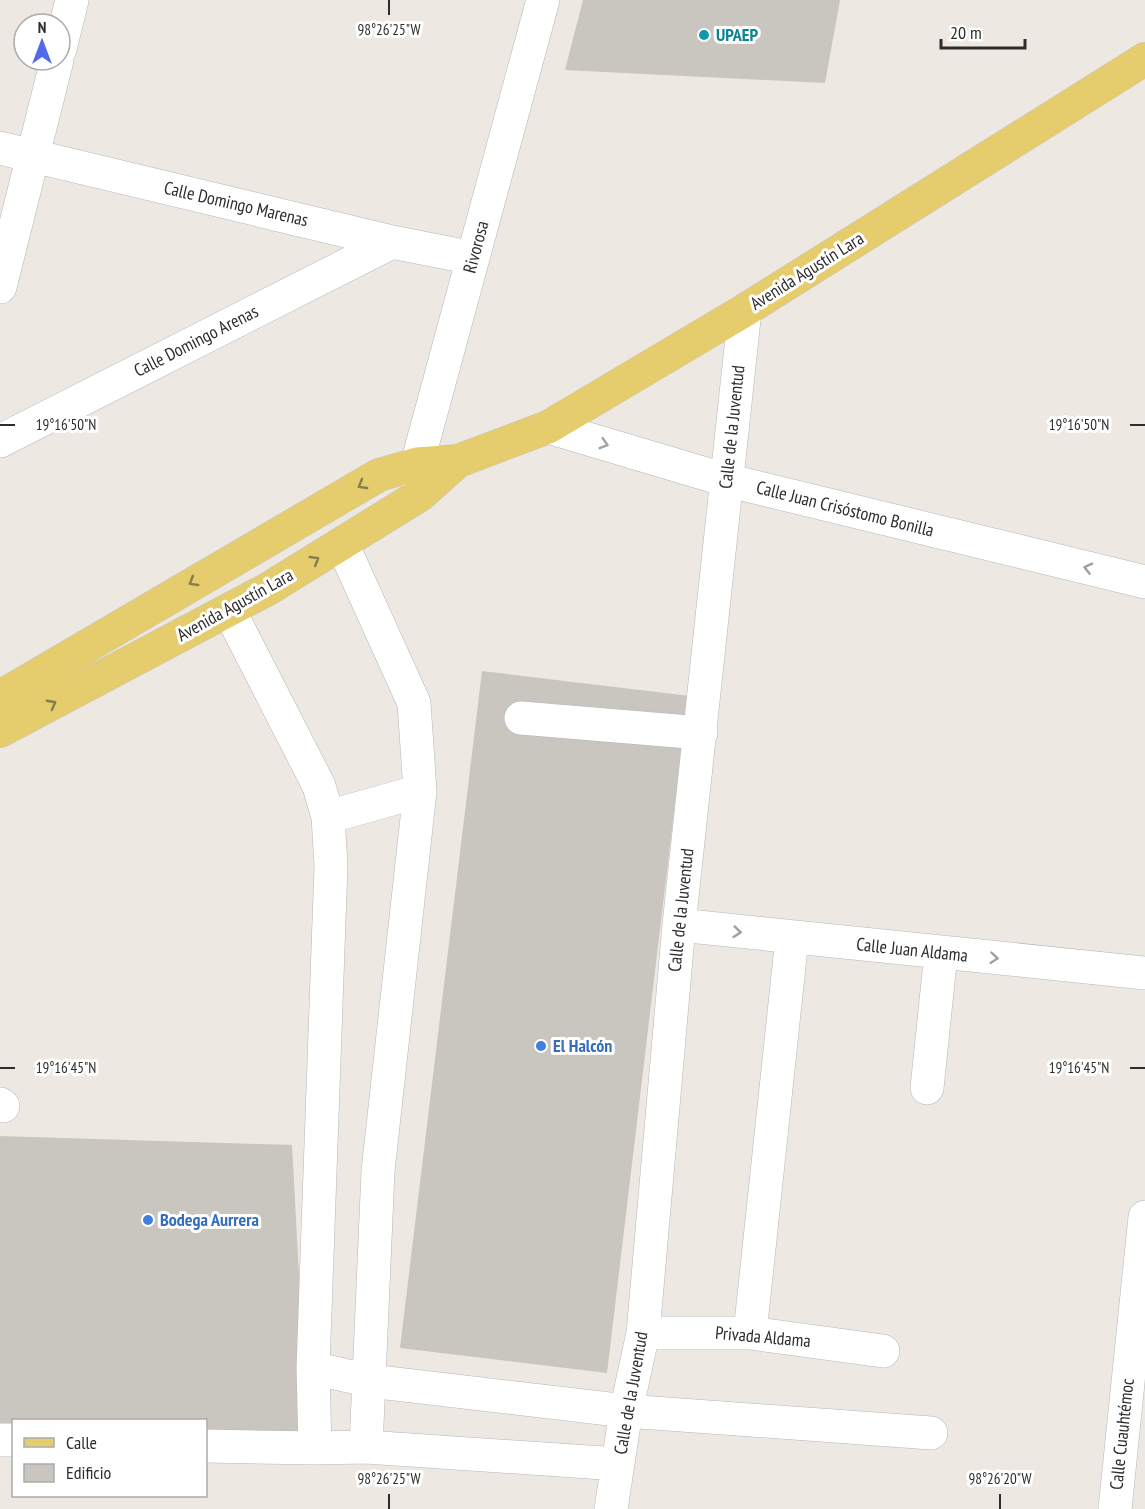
<svg xmlns="http://www.w3.org/2000/svg" width="1145" height="1509" font-family="'PT Sans Narrow',sans-serif">
	<rect width="100%" height="100%" fill="#ede8e1"/>
	<!-- building -->
	<path fill="#c9c6bf" d="M583,0H840L825,83L565,70Z
		M482,671L690,696L682,745L607,1373L400,1348Z
		M0,1136L292,1145L300,1294L298,1445L206,1440V1420H14V1432L0,1431Z"/>
	<g fill="none" stroke-linecap="round" stroke-linejoin="round">
		<defs>
			<path id="minor" d="M60,49L72,0
				M0,148L392,242L473,258
				M0,287L57,60
				M548,427L726,480L1145,582
				M0,441L392,242
				M420,491L417,464L543,0
				M342,544L414,703L420,791L378,1171L366,1447
				M229,610L319,786L328,817L331,865L313,1368L370,1381L626,1411L931,1433
				M521,718L701,733
				M328,817L420,791
				M679,925L1145,973
				M927,1088L941,953
				M0,1104L3,1106
				M643,1333H750L883,1351
				M750,1333L792,938
				M313,1368L315,1448L366,1447L618,1464
				M0,1440H14
				M206,1446L315,1448
				M611,1509L626,1411L643,1333L679,925L745,310
				M1115,1509L1145,1217"/>
			<path id="major" d="M0,697L379,475L417,464L458,461L548,427L745,310L1145,59
				M0,731L268,589L420,495L458,461"/>
		</defs>
		<!-- minor casing -->
		<use href="#minor" stroke="#b4b7bf" stroke-width="34"/>
		<!-- major casing -->
		<use href="#major" stroke="#c8c8c8" stroke-width="34"/>
		<!-- minor -->
		<use href="#minor" stroke="#fff" stroke-width="33"/>
		<!-- major -->
		<use href="#major" stroke="#e5cd6e" stroke-width="33"/>
	</g>
	<!-- one-way arrows -->
	<defs><path id="oneway-chevron" d="M-2-3.5L2.5 0L-2 3.5" fill="none" stroke-width="1.6" stroke-linecap="round" stroke-linejoin="round" transform="scale(1.5)"/></defs>
	<g stroke="#a0a0a0">
		<use href="#oneway-chevron" transform="translate(604 444) rotate(17)"/>
		<use href="#oneway-chevron" transform="translate(1088 568) rotate(-166)"/>
		<use href="#oneway-chevron" transform="translate(737 932) rotate(6)"/>
		<use href="#oneway-chevron" transform="translate(994 958) rotate(5)"/>
	</g>
	<g stroke="#897d4e">
		<use href="#oneway-chevron" transform="translate(362 485) rotate(150)"/>
		<use href="#oneway-chevron" transform="translate(315 560) rotate(-31)"/>
		<use href="#oneway-chevron" transform="translate(193 582) rotate(149)"/>
		<use href="#oneway-chevron" transform="translate(52 704) rotate(-28)"/>
	</g>
	<!-- ticks -->
	<path fill="none" stroke="#2d2d2d" stroke-width="2" d="M389,0V15M0,425H15M1130,425H1145M0,1068H15M1130,1068H1145M389,1494V1509M1000,1494V1509"/>
	<!-- markers -->
	<circle fill="#0f9aa8" stroke="#fff" stroke-width="2" cx="704" cy="35" r="6"/>
	<g fill="#3f7fe0" stroke="#fff" stroke-width="2">
		<circle cx="541" cy="1046" r="6"/>
		<circle cx="148" cy="1220" r="6"/>
	</g>
	<g text-anchor="middle" stroke-width="6" stroke-linejoin="round" paint-order="stroke">
		<!-- culture labels -->
		<g font-size="18" font-weight="bold" fill="#0d838f" stroke="#fff" text-anchor="start">
			<text x="716" y="41">UPAEP</text>
		</g>
		<!-- street labels -->
		<g font-size="18" fill="#2d2d2d" stroke="#fff">
			<text transform="translate(236 204) rotate(13)" y="6">Calle Domingo Marenas</text>
			<text transform="translate(476 247) rotate(-75)" y="6">Rivorosa</text>
			<text transform="translate(807 271) rotate(-32)" y="6">Avenida Agustín Lara</text>
			<text transform="translate(196 341) rotate(-27)" y="6">Calle Domingo Arenas</text>
			<text transform="translate(732 427) rotate(-84)" y="6">Calle de la Juventud</text>
			<text transform="translate(845 509) rotate(14)" y="6">Calle Juan Crisóstomo Bonilla</text>
			<text transform="translate(235 605) rotate(-29)" y="6">Avenida Agustín Lara</text>
			<text transform="translate(681 910) rotate(-84)" y="6">Calle de la Juventud</text>
			<text transform="translate(912 950) rotate(6)" y="6">Calle Juan Aldama</text>
			<text transform="translate(763 1337) rotate(5)" y="6">Privada Aldama</text>
			<text transform="translate(631 1393) rotate(-80)" y="6">Calle de la Juventud</text>
			<text transform="translate(1122 1434) rotate(-84)" y="6">Calle Cuauhtémoc</text>
		</g>
		<!-- shop labels -->
		<g font-size="18" font-weight="bold" fill="#366cbe" stroke="#fff" text-anchor="start">
			<text x="553" y="1052">El Halcón</text>
			<text x="160" y="1226">Bodega Aurrera</text>
		</g>
	</g>
	<g font-size="15" text-anchor="middle" fill="#2d2d2d" stroke="#fff" stroke-width="6" stroke-linejoin="round" paint-order="stroke">
		<text x="389" y="35">98°26'25"W</text>
		<text x="66" y="430">19°16'50"N</text>
		<text x="1079" y="430">19°16'50"N</text>
		<text x="66" y="1073">19°16'45"N</text>
		<text x="1079" y="1073">19°16'45"N</text>
		<text x="389" y="1484">98°26'25"W</text>
		<text x="1000" y="1484">98°26'20"W</text>
	</g>
	<!-- legend -->
	<rect x="12" y="1419" width="195" height="78" fill="#ffffff" stroke="#ababab" stroke-width="1.5"/>
	<rect x="24" y="1438" width="30" height="9" fill="#e5cd6e" stroke="#ababab" stroke-width="1.5"/>
	<text x="66" y="1449" font-size="18" fill="#2d2d2d">Calle</text>
	<rect x="24" y="1464" width="30" height="18" fill="#c9c6bf" stroke="#ababab" stroke-width="1.5"/>
	<text x="66" y="1479" font-size="18" fill="#2d2d2d">Edificio</text>
	<!-- north arrow -->
	<g transform="translate(42 42)"><circle r="28" fill="#ffffff" stroke="#ababab" stroke-width="1.5"/>
	<path d="M0-4.5L10 22L0 15L-10 22Z" fill="#5169eb"/>
	<text y="-9" font-size="16" font-weight="bold" text-anchor="middle" fill="#2d2d2d">N</text>
	</g>
	<!-- scale -->
	<path d="M941 39v9h84v-9" fill="none" stroke="#2d2d2d" stroke-width="3"/>
	<text x="950" y="39" font-size="18" fill="#2d2d2d" stroke="#ffffff" stroke-width="4.5" paint-order="stroke">20 m</text>
</svg>
